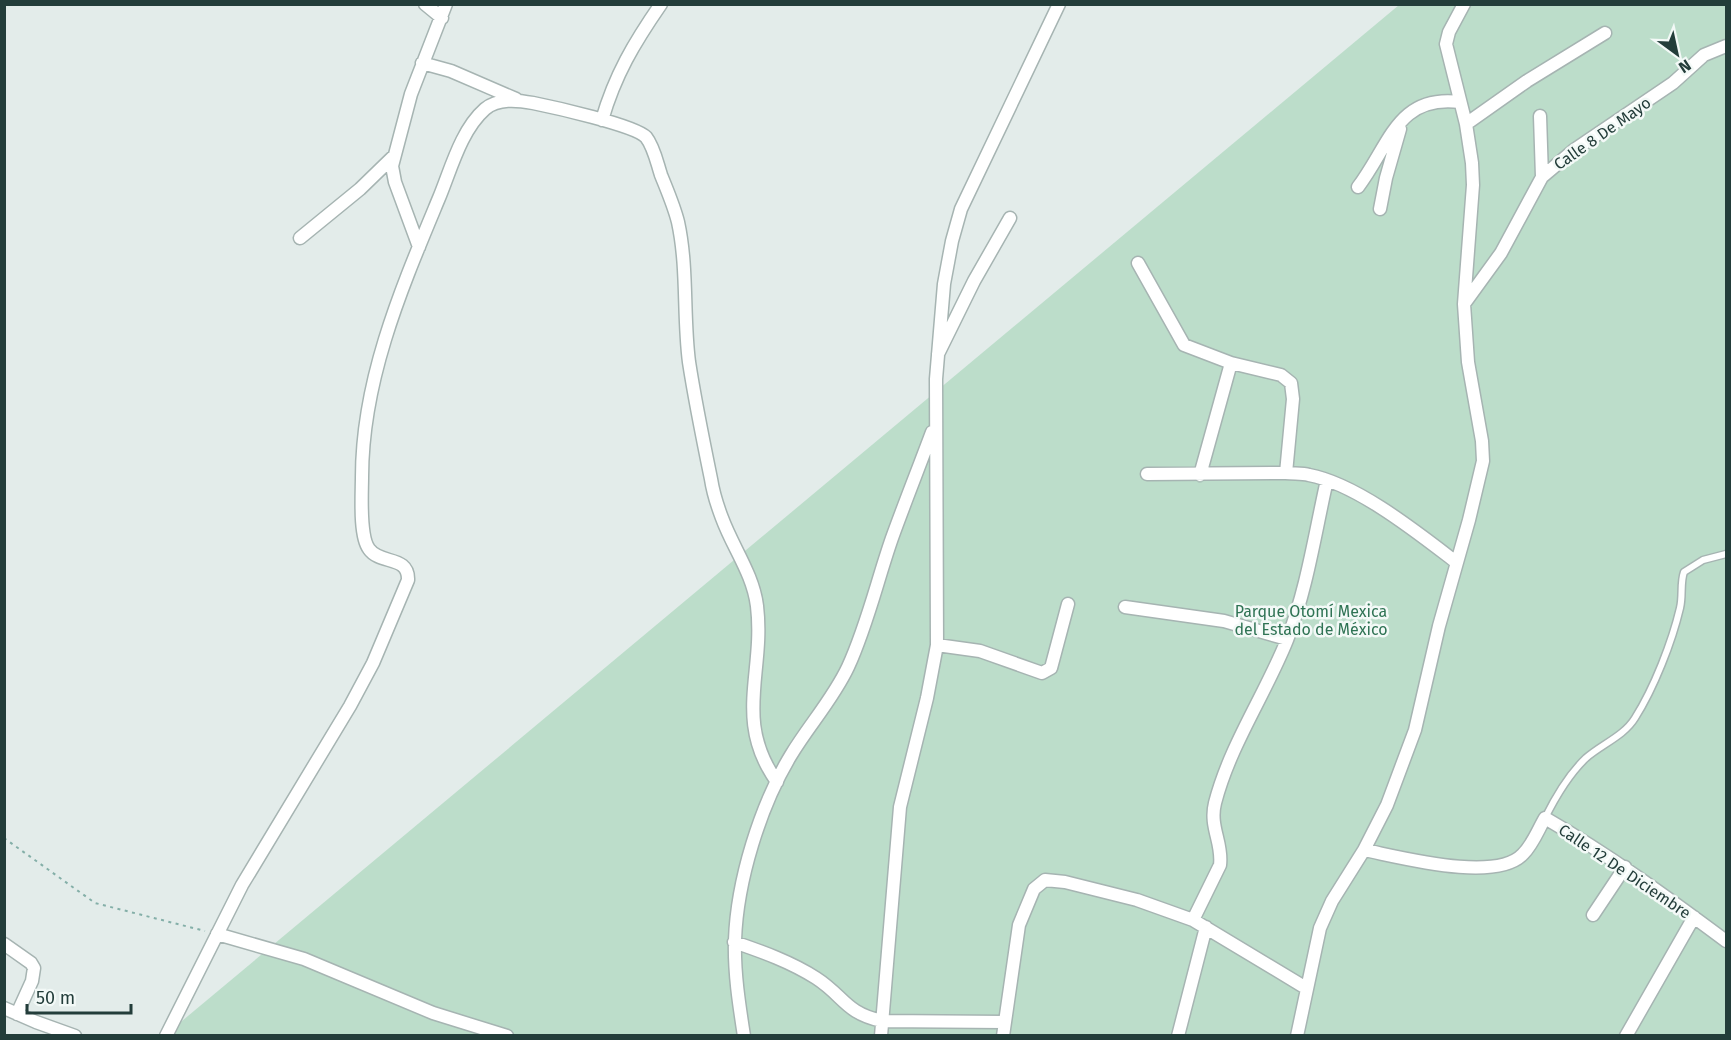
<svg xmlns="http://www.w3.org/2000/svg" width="1731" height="1040" font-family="'Fira Sans',sans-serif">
	<rect width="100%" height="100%" fill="#e3ecea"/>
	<!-- green -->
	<path fill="#bcddca" d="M1399,5H1726V1035L164,1036Z"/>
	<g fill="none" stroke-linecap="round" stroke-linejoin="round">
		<defs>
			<path id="service" d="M1545,818C1556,796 1568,775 1586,758C1602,744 1624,736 1635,718C1654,688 1672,642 1680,608C1683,596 1680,583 1684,572L1703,560L1726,554"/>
			<path id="minor" d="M425,4L442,18
				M422,63L451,71L516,99
				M1540,116L1542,177
				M602,120C615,75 634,43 661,4
				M1466,124L1527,81L1605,33
				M1358,187C1390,145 1397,94 1460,102
				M1380,209L1386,178L1400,129
				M300,238L360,189L394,156
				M419,247L395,182L392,166L411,94L446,4
				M1138,263L1184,345L1231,363L1281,375L1291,383L1293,399L1286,473
				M1464,304L1501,253L1542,177L1574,150L1673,83L1704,55L1726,46
				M938,354L974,281L1010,218
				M1147,474L1286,473C1294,474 1302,473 1309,475C1357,484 1418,533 1456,562
				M1200,475L1231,363
				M1125,607L1224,621L1287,639
				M937,645L980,651L1042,673L1051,668L1068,604
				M1364,850C1400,857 1496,883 1523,854C1533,844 1538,830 1545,818C1609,855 1667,897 1726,941
				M1593,915L1625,867
				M1193,920L1220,865C1223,843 1209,827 1215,803C1230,745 1265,695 1287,640C1307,589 1315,533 1327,480
				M217,934L304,959L433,1013L507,1036
				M734,942C763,952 791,962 816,978C844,996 845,1013 882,1021L1004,1022
				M4,944L31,963L34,968L32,981L17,1014
				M4,1008L36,1022L75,1036
				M166,1036L242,885L350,706L373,663L408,580C409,555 380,565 369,549C359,536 362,494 362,477C362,379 402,287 439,198C451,169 461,130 485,109C498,98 517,100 533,103C553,107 634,125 646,137C654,147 657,163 661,175C667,190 674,206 678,222C688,268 683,316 689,362C695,401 703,440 711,479C713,492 717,505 722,518C733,548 753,574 757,606C765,673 733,720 777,782
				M744,1036C739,1004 734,972 735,940C737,881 760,806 791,755C809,725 833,699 848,667C867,626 877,581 892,538C905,502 919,467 932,432
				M881,1036L900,807L927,698L937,645L936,379L944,284L952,241L961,209L1059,4
				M1003,1036L1019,925L1034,889L1045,880L1065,882L1137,900L1193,920L1306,988
				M1178,1036L1206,927
				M1297,1036L1320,928L1332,901L1364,850L1387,805L1415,730L1439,626L1469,520L1483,461L1482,441L1468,362L1464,304L1473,185L1472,163L1466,124L1446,44L1449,32L1464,4
				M1626,1036L1694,917"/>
		</defs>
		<!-- service casing -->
		<use href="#service" stroke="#a6b4b2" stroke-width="9"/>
		<!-- minor casing -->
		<use href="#minor" stroke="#a6b4b2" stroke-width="15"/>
		<!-- path -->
		<path stroke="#84afa8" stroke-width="2" stroke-dasharray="3 4.5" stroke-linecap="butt" d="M4,838L95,903L205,931"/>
		<!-- service -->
		<use href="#service" stroke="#fff" stroke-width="6"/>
		<!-- minor -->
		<use href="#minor" stroke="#fff" stroke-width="12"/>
	</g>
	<g text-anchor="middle" stroke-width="5" stroke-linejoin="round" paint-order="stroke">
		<!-- street labels -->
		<g font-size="16" fill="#233d3a" stroke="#f3f9f7">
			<text transform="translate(1602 133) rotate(-35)" y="6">Calle 8 De Mayo</text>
			<text transform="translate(1625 871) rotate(34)" y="6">Calle 12 De Diciembre</text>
		</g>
		<!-- park labels -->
		<g font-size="16" fill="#2f7354" stroke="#f3f9f7">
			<text x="1311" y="617">Parque Otomí Mexica<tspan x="1311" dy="18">del Estado de México</tspan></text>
		</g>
	</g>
	<!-- border -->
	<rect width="1731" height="1040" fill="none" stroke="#233d3a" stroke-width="12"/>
	<!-- north arrow -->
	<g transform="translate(1677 54) rotate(147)" stroke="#f3f9f7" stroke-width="4.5" paint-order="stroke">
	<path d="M0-4.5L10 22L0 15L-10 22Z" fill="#233d3a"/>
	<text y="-9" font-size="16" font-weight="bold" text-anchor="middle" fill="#233d3a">N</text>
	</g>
	<!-- scale -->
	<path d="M27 1004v9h104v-9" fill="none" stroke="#233d3a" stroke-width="3"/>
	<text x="36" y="1004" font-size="18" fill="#233d3a" stroke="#f3f9f7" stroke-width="4.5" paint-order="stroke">50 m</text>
</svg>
